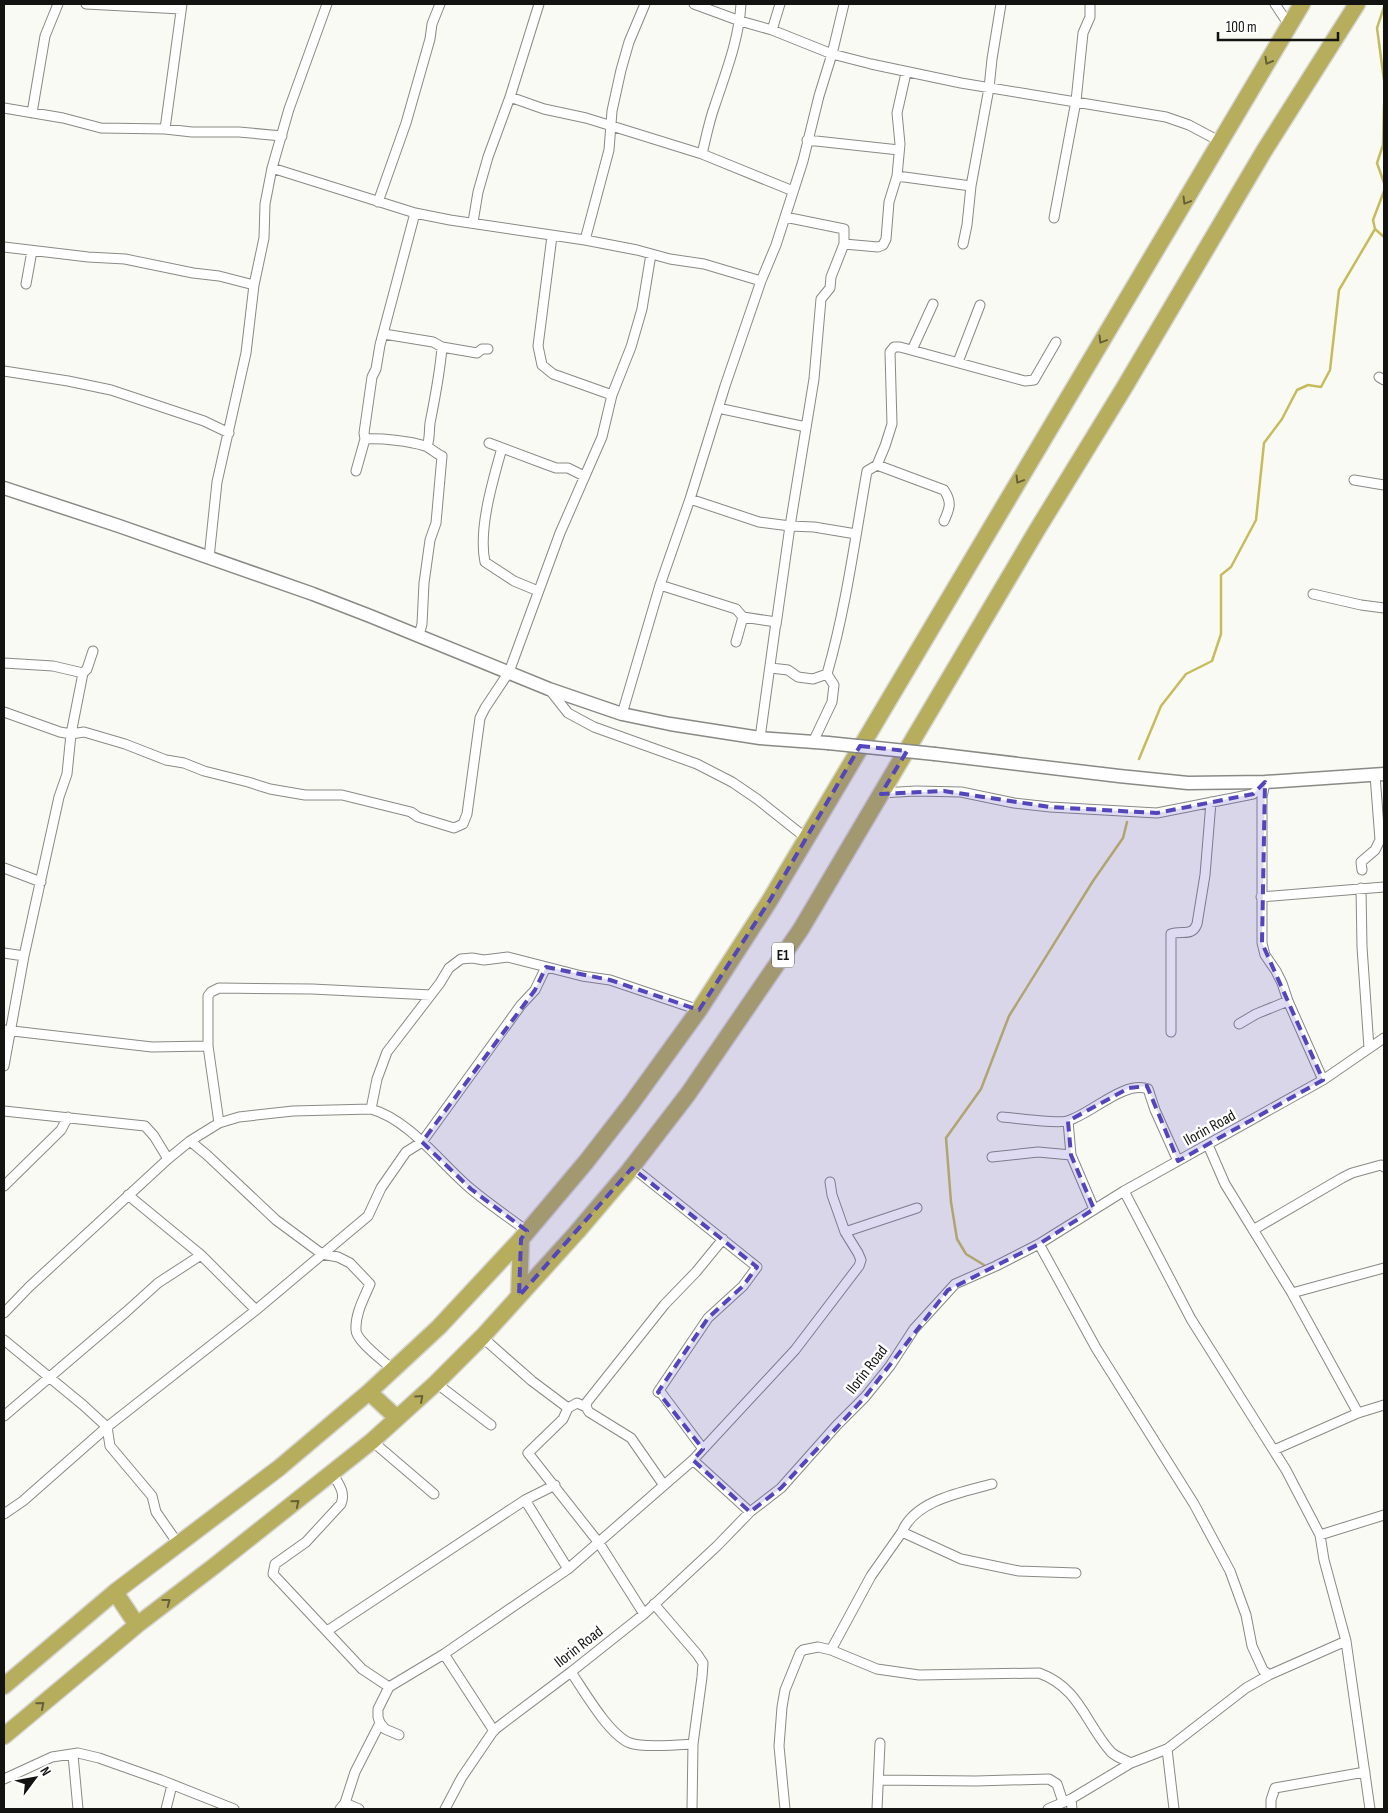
<svg xmlns="http://www.w3.org/2000/svg" width="1388" height="1813" font-family="'Sofia Sans Condensed',sans-serif">
	<rect width="100%" height="100%" fill="#fafaf5"/>
	<g fill="none" stroke-linecap="round" stroke-linejoin="round">
		<!-- stream -->
		<path stroke="#c7bc5c" stroke-width="2.5" d="M1384,7L1377,28L1384,80
			M1384,105L1383,145L1377,163L1384,183
			M1384,191L1373,220L1375,229L1384,237
			M1139,759L1161,706L1186,674L1212,661L1221,634V575L1231,567L1256,520L1264,443L1282,419L1297,390L1308,385L1321,387L1330,370L1339,290L1375,229
			M984,1265L966,1254L957,1239L951,1202L946,1138L981,1089L1009,1016L1093,881L1123,838L1127,822"/>
		<defs>
			<path id="street" d="M86,4L181,9
				M694,4L740,21L772,30L832,54L871,64L961,83L1166,117L1189,125L1221,142
				M1275,4L1289,25
				M772,30L780,4
				M510,97L544,109L586,118L702,154L793,191
				M4,108L63,118L101,128L165,129L192,132H239L282,136
				M32,113L45,36L58,4
				M165,129L182,4
				M807,140L899,150
				M702,154C706,138 709,121 715,105C726,72 739,39 741,4
				M272,168L415,213L450,220L585,240L637,250L670,259L704,264L761,281
				M897,176L971,186
				M378,202L406,123L430,39L432,24L440,4
				M785,217L844,229V244L878,247L883,245L886,239L889,202L897,176L900,144L897,113L906,73
				M1054,218L1076,101L1083,33L1090,17V4
				M473,222L478,192L488,157L510,97L539,4
				M552,236L538,346L542,365L553,374L612,395
				M585,240L609,150L612,111L621,70L629,42L645,4
				M963,244L967,225L971,186L989,88L992,59L1001,4
				M4,247L88,257L125,259L193,273L219,276L254,285
				M26,284L32,251
				M384,334L433,342L442,347L477,353L482,349H488
				M912,350L933,304
				M958,362L980,305
				M4,371L68,381L111,390L204,421L229,433
				M1379,377L1384,380
				M718,408L806,427
				M365,439C381,438 410,441 425,446C431,448 436,454 442,456L436,523L430,540L424,583L422,624L419,635
				M489,443L545,464L556,468H568L584,476
				M427,446C430,439 429,431 430,423C435,398 440,373 442,347
				M502,448C493,480 478,529 485,562L514,581L538,591
				M877,465L944,490C952,502 950,508 944,521
				M356,471L365,439L364,433L372,377L376,369L380,345L415,213
				M1354,480L1384,485
				M690,499L759,522L790,526L814,527L856,534
				M209,558L217,482L246,353L254,285L264,238L265,204L272,168L289,109L327,4
				M660,585L736,609L743,617L776,622L760,738
				M1313,594L1361,605L1384,608
				M776,625L790,526L814,379L821,299L830,288L831,277L844,244
				M736,642L743,617
				M4,663L53,666L83,673
				M771,668L788,670L798,677L813,679L827,674
				M549,689L568,713L594,727L697,764L732,782L757,799L806,838
				M4,712L60,732L71,734L84,732L125,744L166,760L184,763L204,771L248,782L270,789L305,795H342L411,812L418,817L454,828L463,824L467,814L480,718L485,708L509,672L560,533L602,437L612,395L631,347L642,309L651,254
				M622,714L660,585L690,499L725,386L761,281L776,245L803,161L819,96L832,54L844,4
				M813,742L832,702L834,685L827,674C846,608 855,539 867,471L877,465L885,446L892,424L890,352L894,347H900L1025,381L1034,380L1056,342
				M1265,783L1262,797V943L1265,955L1276,971L1282,983L1288,1001L1323,1080
				M881,793L916,791L961,792L1014,803L1050,807L1157,813L1253,794L1265,782
				M4,868L41,882
				M1362,870L1361,862L1375,850L1380,840L1375,775
				M1361,888L1362,947L1369,1048
				M1261,897L1384,887
				M4,953L24,956
				M1239,1024L1256,1014L1288,1001
				M4,1030L152,1047L208,1046
				M1171,1032V934C1182,930 1192,937 1197,924L1205,875L1211,802
				M4,1066L24,956L59,797L67,774L71,734L83,673L87,669L93,651
				M371,1109L377,1079L387,1052L440,983L449,968L461,959L472,958L484,960L508,957L582,976L610,980L699,1010
				M4,1111L145,1126L154,1136L168,1159
				M1002,1117C1017,1118 1055,1124 1067,1121C1090,1115 1124,1080 1148,1089L1155,1110L1178,1161
				M1068,1121L1071,1155L1094,1209
				M219,1123L208,1046V996L211,992L219,988L312,989L431,995
				M190,1141L207,1155L276,1220L322,1254L338,1257L350,1263L370,1284C364,1298 355,1314 356,1330C356,1341 384,1361 393,1370
				M1208,1145L1225,1184L1292,1293L1358,1413
				M992,1157L1038,1152L1071,1155
				M632,1167L757,1267L743,1286L708,1318L658,1392L662,1394L703,1449
				M4,1186L61,1130L68,1117
				M1124,1191L1191,1319L1286,1470L1320,1535L1324,1560L1346,1641L1370,1809
				M128,1195L201,1255L256,1310
				M1253,1230L1342,1178L1352,1173L1381,1165L1384,1167
				M845,1232L917,1208
				M1039,1244L1096,1348L1194,1504L1230,1571L1246,1615L1252,1646L1263,1670L1269,1675
				M1292,1293L1384,1268
				M4,1313L29,1287L168,1159L190,1141L219,1123L239,1117L293,1111L371,1109C410,1120 441,1164 471,1189C489,1204 508,1217 527,1231
				M482,1337L532,1381L568,1408L577,1403L586,1407L589,1412L631,1438L663,1484
				M4,1340L83,1405L107,1427L110,1446L152,1496L156,1512L179,1545
				M436,1383L491,1425
				M586,1407L587,1402L665,1304L696,1272L723,1239
				M568,1408L563,1419L528,1453L599,1543L644,1614
				M4,1416L126,1312L158,1283L201,1255
				M372,1441L434,1494
				M1274,1450L1358,1413L1384,1405
				M693,1460L750,1512
				M332,1473C338,1483 346,1492 341,1504L306,1542L275,1564L273,1574L362,1669L389,1687
				M525,1500L568,1569
				M4,1514L23,1501L107,1427L256,1310L368,1216L381,1188L406,1152L422,1142L521,1005L535,990L546,967
				M902,1532L961,1559L1019,1571L1076,1573
				M1320,1535L1384,1515
				M654,1604L697,1654L703,1663L702,1677L693,1744L692,1809
				M327,1631L525,1500L555,1485
				M831,1650L871,1576L902,1532C915,1500 963,1492 992,1484
				M444,1654L494,1731
				M571,1672C584,1691 609,1735 630,1743C643,1748 677,1745 693,1744
				M399,1735L385,1729L380,1723L378,1717V1709L389,1687L444,1654L568,1569L693,1460L795,1350L859,1266L861,1260L858,1253L845,1232L832,1195L830,1182
				M1167,1749L1174,1809
				M73,1755L78,1809
				M4,1779L52,1757L78,1753L99,1758L161,1780L234,1809
				M880,1780L976,1781L1049,1779L1057,1784L1063,1802
				M1071,1799L1072,1809
				M345,1803L359,1809
				M166,1809L172,1785
				M340,1809L345,1803L355,1772L380,1723
				M445,1809L462,1777L494,1730L571,1672L644,1614L717,1546L750,1512L781,1488L837,1425L865,1397L890,1366L914,1329L955,1284L996,1266L1039,1244L1124,1191L1323,1080L1384,1038
				M785,1809L779,1746L782,1707L785,1690L800,1653L803,1650L818,1647L831,1650L877,1669L919,1675L1039,1673C1080,1688 1085,1723 1111,1752C1116,1757 1125,1760 1131,1763
				M877,1809L880,1743
				M1048,1809L1071,1799L1131,1763L1167,1749L1246,1688L1269,1675L1346,1641
				M1271,1809V1800L1275,1788L1365,1772"/>
			<path id="secondary" d="M4,488L119,526L313,594L370,616L549,689L622,714L670,724L760,738L828,743
				M935,754L1119,776L1188,783L1265,782L1384,774"/>
			<path id="highway" d="M519,1296L521,1239
				M369,1392L397,1418
				M115,1592L137,1625
				M4,1686L115,1592L279,1468L369,1392L439,1327L521,1239L586,1162L631,1104L699,1010L770,900L1302,4
				M4,1736L137,1625L213,1567L372,1441L436,1383L482,1337L577,1232L628,1172L688,1094L801,929L1037,530L1124,388L1264,151L1357,4"/>
		</defs>
		<!-- street casing -->
		<use href="#street" stroke="#898985" stroke-width="11"/>
		<!-- secondary casing -->
		<use href="#secondary" stroke="#898985" stroke-width="15"/>
		<!-- highway casing -->
		<use href="#highway" stroke="#d5d5d4" stroke-width="19"/>
		<!-- street -->
		<use href="#street" stroke="#fff" stroke-width="9"/>
		<!-- secondary -->
		<use href="#secondary" stroke="#fff" stroke-width="12"/>
		<!-- highway -->
		<use href="#highway" stroke="#b7ae5d" stroke-width="16"/>
		<defs>
			<path id="secondary-bridge" d="M828,743L935,754"/>
		</defs>
		<!-- secondary-bridge casing -->
		<use href="#secondary-bridge" stroke="#898985" stroke-width="15" stroke-linecap="butt"/>
		<!-- secondary-bridge -->
		<use href="#secondary-bridge" stroke="#fff" stroke-width="12"/>
	</g>
	<!-- one-way arrows -->
	<defs><path id="oneway-chevron" d="M-2-3.5L2.5 0L-2 3.5" fill="none" stroke-width="1.6" stroke-linecap="round" stroke-linejoin="round" transform="scale(1.25)"/></defs>
	<g stroke="#656037">
		<use href="#oneway-chevron" transform="translate(1268 61) rotate(120)"/>
		<use href="#oneway-chevron" transform="translate(1186 201) rotate(121)"/>
		<use href="#oneway-chevron" transform="translate(1102 340) rotate(121)"/>
		<use href="#oneway-chevron" transform="translate(1019 480) rotate(121)"/>
		<use href="#oneway-chevron" transform="translate(420 1398) rotate(-42)"/>
		<use href="#oneway-chevron" transform="translate(296 1503) rotate(-39)"/>
		<use href="#oneway-chevron" transform="translate(167 1602) rotate(-37)"/>
		<use href="#oneway-chevron" transform="translate(41 1705) rotate(-40)"/>
	</g>
	<!-- marked area -->
	<path fill="#5345bc" fill-opacity="0.2" stroke="#5345bc" stroke-width="4" stroke-dasharray="10 6" stroke-linejoin="round" d="M860,746L907,751L881,794L944,791L1050,807L1157,813L1253,794L1265,782L1262,943L1323,1080L1178,1161L1147,1086L1129,1088L1068,1121L1071,1155L1094,1209L1039,1244L948,1290L865,1397L781,1488L750,1512L693,1460L703,1449L658,1392L708,1318L743,1286L757,1267L632,1168L519,1296L521,1239L527,1231L471,1189L422,1142L535,990L546,967L610,980L699,1010L770,900Z"/>
	<g text-anchor="middle" stroke-width="5" stroke-linejoin="round" paint-order="stroke">
		<!-- shield labels -->
		<rect fill="#fff" stroke="#5a5a58" stroke-width="1" x="772" y="942.5" width="22" height="25" rx="4"/>
		<g font-size="15" font-weight="bold" fill="#131311">
			<text x="783" y="960">E1</text>
		</g>
		<!-- street labels -->
		<g font-size="16" fill="#131311" stroke="#fff">
			<text transform="translate(1209 1127) rotate(-29)" y="6">Ilorin Road</text>
			<text transform="translate(866 1369) rotate(-52)" y="6">Ilorin Road</text>
			<text transform="translate(578 1646) rotate(-38)" y="6">Ilorin Road</text>
		</g>
	</g>
	<!-- border -->
	<rect width="1388" height="1813" fill="none" stroke="#131311" stroke-width="10"/>
	<!-- north arrow -->
	<g transform="translate(35 1778) rotate(58)" stroke="#ffffff" stroke-width="4" paint-order="stroke">
	<path d="M0-4L9 19L0 12L-9 19Z" fill="#131311"/>
	<text y="-8" font-size="14" font-weight="bold" text-anchor="middle" fill="#131311">N</text>
	</g>
	<!-- scale -->
	<path d="M1218 32v8h120v-8" fill="none" stroke="#131311" stroke-width="2.5"/>
	<text x="1226" y="32" font-size="15" fill="#131311" stroke="#ffffff" stroke-width="4" paint-order="stroke">100 m</text>
</svg>
